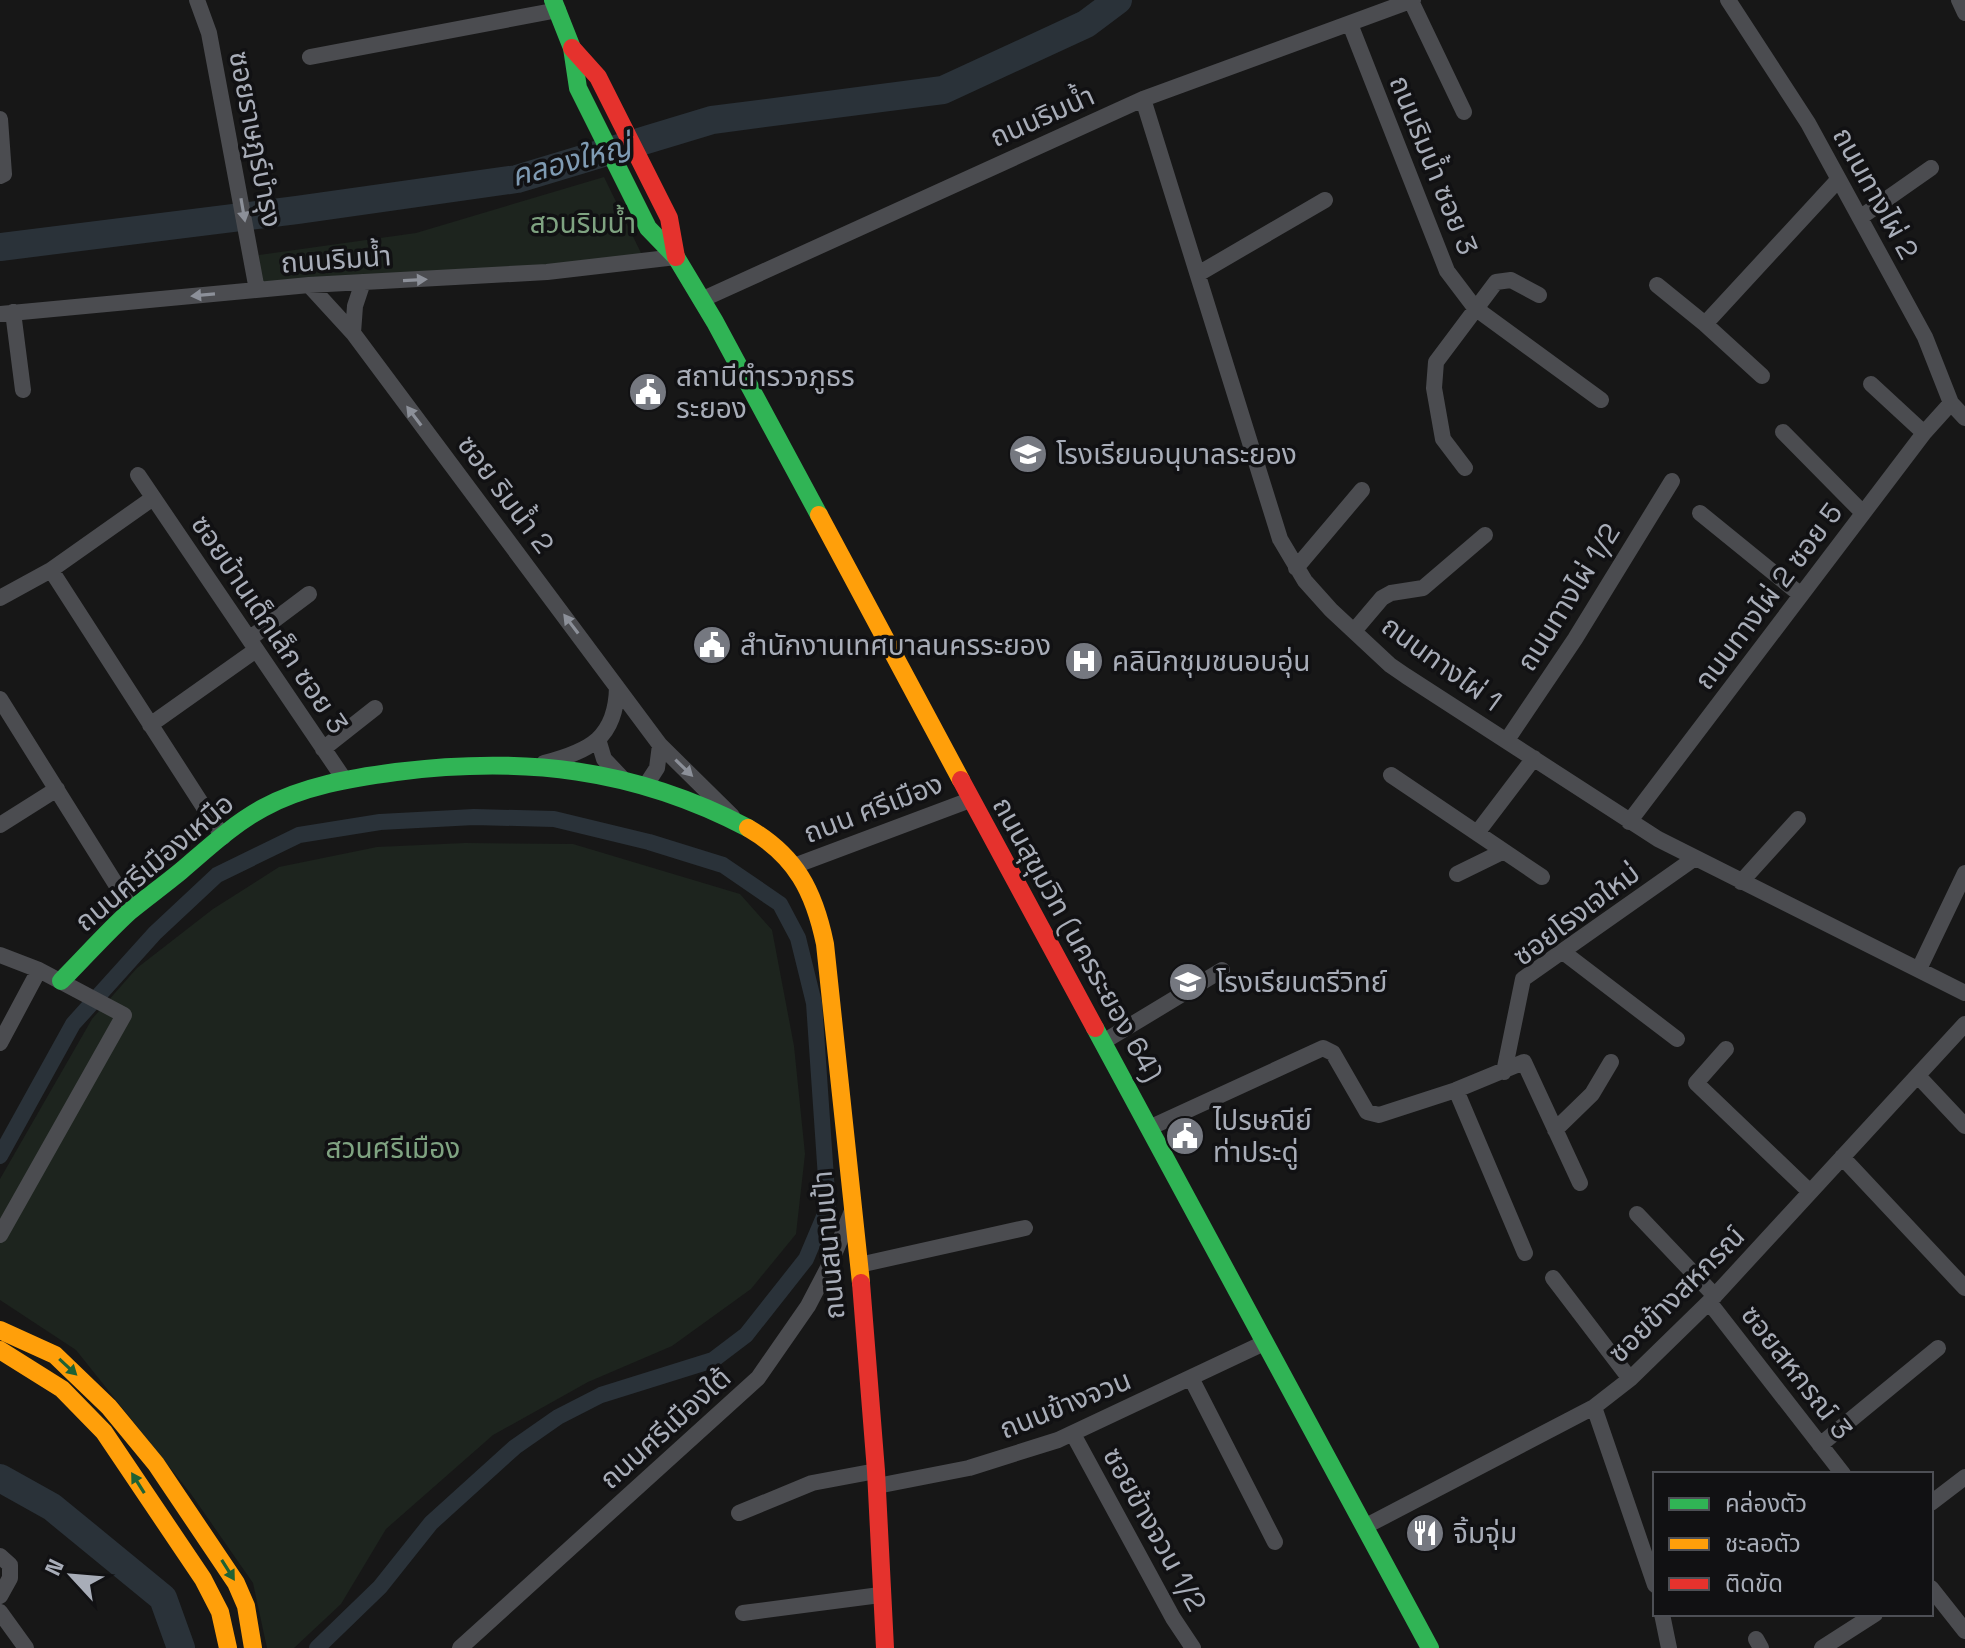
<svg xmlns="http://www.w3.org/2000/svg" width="1965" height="1648" font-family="'Space Grotesk','Noto Sans Thai',sans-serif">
	<rect width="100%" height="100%" fill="#171717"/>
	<!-- green -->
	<path fill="#1d241e" d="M604,177L642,255L537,268L261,284L259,255L416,233Z
		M465,843L573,844L740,894L772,930L794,1046L805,1154L796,1234L751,1289L672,1346L588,1382L493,1435L386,1529L341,1604L294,1648H267L253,1583L191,1494L76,1350L0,1300V1179L92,1019L137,968L213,909L279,867L377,847Z"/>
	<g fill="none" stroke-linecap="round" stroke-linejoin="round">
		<!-- canal -->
		<path stroke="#2a3239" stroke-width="16" d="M0,1156L73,1024L155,933L217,875L299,835L380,822L474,817L554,819L649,842L723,865L780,904L798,938L814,1003L828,1207L806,1259L746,1335L713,1360L601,1395L558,1417L515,1447L431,1523L380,1587L317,1648"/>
		<!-- river -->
		<path stroke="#2a3239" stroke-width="28" d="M0,247L297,210L517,179L712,120L943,90L1086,24L1118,0
			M0,1478L52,1507L163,1598L181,1648"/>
		<!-- street -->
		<path stroke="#4b4c50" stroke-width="16" d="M197,0L209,33L257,290
			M1728,0L1808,123L1925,337L1951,403L1965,418
			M1959,0L1965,13
			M1411,1L1464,112
			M1350,24L1447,271L1475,308L1601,400
			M310,57L558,10
			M1143,99L1280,539L1305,581L1331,610L1390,665L1406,676L1658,839L1965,993
			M0,119L4,174L0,176
			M1861,217L1931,168
			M1198,274L1325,200
			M309,285L353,333L660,745L732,816
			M1657,285L1705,324L1762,376
			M701,300L1143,99L1413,0
			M13,312L23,390
			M0,314L309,285L547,272L676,257
			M1705,324L1838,180
			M353,333L355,306L363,282
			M1871,384L1924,433
			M1783,432L1863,513
			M1465,468L1443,439L1434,388L1436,362L1496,282L1511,280L1539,295
			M138,475L344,779
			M1700,513L1801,595
			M1296,568L1362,490
			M51,570L223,837
			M0,598L51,570L153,498
			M1354,631L1382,598L1391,593L1423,588L1485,535
			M249,639L309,594
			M0,699L132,910
			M150,725L256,650
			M598,739L604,759L622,778
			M1507,740L1575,639L1672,481
			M323,749L375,708
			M544,763C590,751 616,738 617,687
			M1391,775L1542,877
			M646,785L657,768L660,745
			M1629,822L1924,433L1951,403
			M0,825L57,789
			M1477,833L1534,758
			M794,866L970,800
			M1457,874L1504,851
			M1741,882L1798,819
			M1563,952L1677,1039
			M0,955L39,970L124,1015L0,1235
			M1919,969L1965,873
			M1103,1042L1222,970
			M0,1043L39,970
			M1726,1049L1696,1083L1810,1192
			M1504,1072L1523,979L1695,858
			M1918,1076L1965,1126
			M1456,1090L1525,1253
			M1149,1128L1323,1048L1333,1053L1367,1112L1379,1115L1456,1090L1524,1062L1580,1183
			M1555,1130L1592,1094L1611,1062
			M1842,1157L1965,1288
			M1637,1214L1715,1296
			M859,1265L1025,1228
			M1553,1278L1630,1379
			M1709,1302L1843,1474
			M1191,1378L1275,1542
			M1594,1407L1655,1585
			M1073,1434L1173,1618L1193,1648
			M1820,1445L1938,1348
			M877,1486L969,1468L1058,1440L1264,1343
			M1931,1503L1965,1477
			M739,1513L812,1483L876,1471
			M1366,1526L1594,1407L1630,1379L1709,1302L1965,1024
			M0,1556L10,1565V1578L0,1596
			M1931,1588L1965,1631
			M0,1612L26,1648
			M743,1613L880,1595
			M1662,1614L1669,1648
			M1756,1639L1761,1648
			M460,1648L758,1378L808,1306L831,1262L852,1211
			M1822,1648L1875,1614"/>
		<!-- fast -->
		<path stroke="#30b455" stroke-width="18" d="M553,0L572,48L578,88L648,228L676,257L715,322L819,515
			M61,981C84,958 105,934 129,912C146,898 164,885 181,871C207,849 232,825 263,808C303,786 351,778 396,772C523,756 634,768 748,828
			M1095,1028L1430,1648"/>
		<!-- slow -->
		<path stroke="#ff9f0a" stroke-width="18" d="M819,515L961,780
			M748,828C796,856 814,891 825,944L861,1283
			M0,1330L55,1355L109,1407L156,1464L236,1583L246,1606L253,1648
			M0,1350L62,1389L104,1432L203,1579L220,1612L228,1648"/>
		<!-- jam -->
		<path stroke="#e5322d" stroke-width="18" d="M572,48L598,77L669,218L676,257
			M961,780L1095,1028
			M861,1283L876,1471L885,1648"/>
	</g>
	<!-- one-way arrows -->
	<defs><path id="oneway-solid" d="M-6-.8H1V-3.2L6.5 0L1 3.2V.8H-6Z" transform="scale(2)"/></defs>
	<g fill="#8c9099">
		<use href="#oneway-solid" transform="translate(243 210) rotate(80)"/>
		<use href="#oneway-solid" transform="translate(415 280) rotate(-3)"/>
		<use href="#oneway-solid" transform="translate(203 295) rotate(175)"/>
		<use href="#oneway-solid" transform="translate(414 416) rotate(-127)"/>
		<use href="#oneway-solid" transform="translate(571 624) rotate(-127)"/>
		<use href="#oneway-solid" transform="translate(684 768) rotate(44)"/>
	</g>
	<g fill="#206234">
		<use href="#oneway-solid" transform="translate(68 1367) rotate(43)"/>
		<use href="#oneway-solid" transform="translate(138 1483) rotate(-122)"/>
		<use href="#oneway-solid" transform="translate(228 1570) rotate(58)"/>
	</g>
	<!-- icons -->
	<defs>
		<symbol id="civic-disc" viewBox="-11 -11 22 22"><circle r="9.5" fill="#757880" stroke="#111113"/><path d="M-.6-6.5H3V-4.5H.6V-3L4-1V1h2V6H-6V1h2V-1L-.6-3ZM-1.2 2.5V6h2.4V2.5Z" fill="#fff"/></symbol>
		<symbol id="school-disc" viewBox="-11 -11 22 22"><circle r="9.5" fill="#757880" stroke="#111113"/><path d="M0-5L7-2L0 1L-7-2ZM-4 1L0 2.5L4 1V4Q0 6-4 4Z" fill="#fff"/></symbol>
		<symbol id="hospital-disc" viewBox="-11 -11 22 22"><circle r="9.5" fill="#757880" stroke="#111113"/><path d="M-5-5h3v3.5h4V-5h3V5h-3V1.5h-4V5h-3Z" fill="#fff"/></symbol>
		<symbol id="restaurant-disc" viewBox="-11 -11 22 22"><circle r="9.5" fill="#757880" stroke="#111113"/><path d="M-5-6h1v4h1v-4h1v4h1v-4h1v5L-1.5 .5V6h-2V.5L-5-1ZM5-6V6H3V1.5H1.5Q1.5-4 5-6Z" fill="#fff"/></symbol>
	</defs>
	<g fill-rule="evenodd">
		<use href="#civic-disc" x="626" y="370" width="44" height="44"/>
		<use href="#school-disc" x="1006" y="432" width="44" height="44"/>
		<use href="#civic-disc" x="690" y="623" width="44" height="44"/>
		<use href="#hospital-disc" x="1062" y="639" width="44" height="44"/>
		<use href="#school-disc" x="1166" y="960" width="44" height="44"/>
		<use href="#civic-disc" x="1163" y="1114" width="44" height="44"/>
		<use href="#restaurant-disc" x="1403" y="1511" width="44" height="44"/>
	</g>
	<g text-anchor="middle" stroke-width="7" stroke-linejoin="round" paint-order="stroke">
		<!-- street labels -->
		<g font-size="28" fill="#a8adb8" stroke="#111113">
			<text transform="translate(1042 116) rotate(-24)" y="10">ถนนริมน้ำ</text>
			<text transform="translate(256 139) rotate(79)" y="10">ซอยราษฎร์บำรุง</text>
			<text transform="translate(1434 165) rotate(68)" y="10">ถนนริมน้ำ ซอย 3</text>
			<text transform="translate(1876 193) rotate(61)" y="10">ถนนทางไผ่ 2</text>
			<text transform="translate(336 259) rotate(-4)" y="10">ถนนริมน้ำ</text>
			<text transform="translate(506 494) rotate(53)" y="10">ซอย ริมน้ำ 2</text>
			<text transform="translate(1768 596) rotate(-53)" y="10">ถนนทางไผ่ 2 ซอย 5</text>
			<text transform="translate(1568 597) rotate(-58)" y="10">ถนนทางไผ่ 1/2</text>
			<text transform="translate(270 624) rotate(56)" y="10">ซอยบ้านเด็กเล็ก ซอย 3</text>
			<text transform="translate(1442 663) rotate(36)" y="10">ถนนทางไผ่ 1</text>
			<text transform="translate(873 808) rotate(-21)" y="10">ถนน ศรีเมือง</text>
			<text transform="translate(154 862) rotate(-40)" y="10">ถนนศรีเมืองเหนือ</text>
			<text transform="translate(1576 914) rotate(-37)" y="10">ซอยโรงเจใหม่</text>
			<text transform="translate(1078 939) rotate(61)" y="10">ถนนสุขุมวิท (นครระยอง 64)</text>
			<text transform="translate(828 1245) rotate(-95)" y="10">ถนนสนามเป้า</text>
			<text transform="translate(1676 1294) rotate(-45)" y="10">ซอยข้างสหกรณ์</text>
			<text transform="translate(1797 1372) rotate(52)" y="10">ซอยสหกรณ์ 3</text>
			<text transform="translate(1065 1404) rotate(-22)" y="10">ถนนข้างจวน</text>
			<text transform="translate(665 1428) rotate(-42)" y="10">ถนนศรีเมืองใต้</text>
			<text transform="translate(1155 1529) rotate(61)" y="10">ซอยข้างจวน 1/2</text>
		</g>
		<!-- park labels -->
		<g font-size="28" fill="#7fa381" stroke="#111113">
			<text x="583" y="233">สวนริมน้ำ</text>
			<text x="393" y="1158">สวนศรีเมือง</text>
		</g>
		<!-- poi labels -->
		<g font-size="28" fill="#a8adb8" stroke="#111113" text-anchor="start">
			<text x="676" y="386">สถานีตำรวจภูธร<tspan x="676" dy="32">ระยอง</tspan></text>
			<text x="1056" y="464">โรงเรียนอนุบาลระยอง</text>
			<text x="740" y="655">สำนักงานเทศบาลนครระยอง</text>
			<text x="1112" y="671">คลินิกชุมชนอบอุ่น</text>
			<text x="1216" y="992">โรงเรียนตรีวิทย์</text>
			<text x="1213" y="1130">ไปรษณีย์<tspan x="1213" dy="32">ท่าประดู่</tspan></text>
			<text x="1453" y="1543">จิ้มจุ่ม</text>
		</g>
		<!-- water labels -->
		<g font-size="30" font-style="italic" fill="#7f9bb3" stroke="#111113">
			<text transform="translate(571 161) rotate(-15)" y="10">คลองใหญ่</text>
		</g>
	</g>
	<!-- legend -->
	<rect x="1653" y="1472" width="280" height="144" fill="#111113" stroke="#4d4f55" stroke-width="2"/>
	<rect x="1669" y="1498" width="40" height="12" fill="#30b455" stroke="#4d4f55" stroke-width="2"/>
	<text x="1725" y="1512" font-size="24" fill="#a8adb8">คล่องตัว</text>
	<rect x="1669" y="1538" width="40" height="12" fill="#ff9f0a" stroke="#4d4f55" stroke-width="2"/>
	<text x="1725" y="1552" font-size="24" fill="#a8adb8">ชะลอตัว</text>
	<rect x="1669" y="1578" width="40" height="12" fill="#e5322d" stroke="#4d4f55" stroke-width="2"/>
	<text x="1725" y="1592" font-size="24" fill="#a8adb8">ติดขัด</text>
	<!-- north arrow -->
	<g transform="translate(72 1576) rotate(296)" stroke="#111113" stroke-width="6" paint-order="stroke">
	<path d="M0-6L14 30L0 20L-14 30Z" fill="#a8adb8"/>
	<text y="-12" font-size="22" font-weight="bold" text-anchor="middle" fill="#a8adb8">N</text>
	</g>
</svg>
